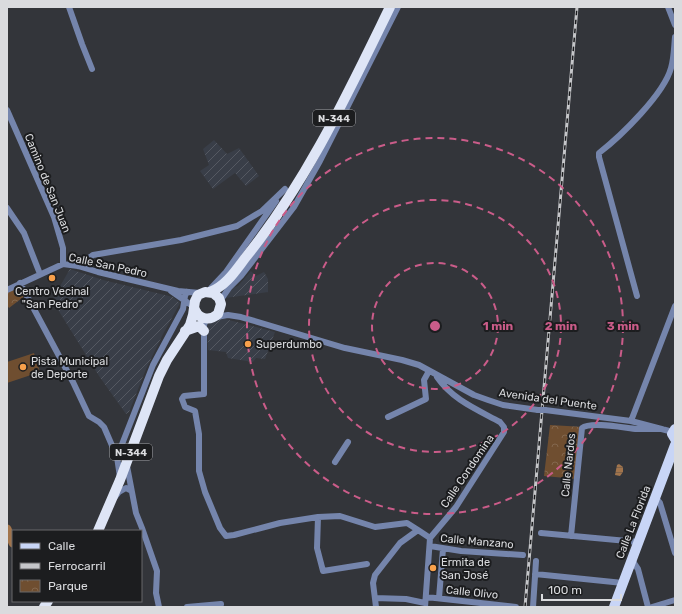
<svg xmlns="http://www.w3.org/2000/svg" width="682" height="614" font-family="Rubik,sans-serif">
	<defs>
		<pattern id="industrial-furrows" width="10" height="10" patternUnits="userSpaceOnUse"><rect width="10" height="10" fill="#393e48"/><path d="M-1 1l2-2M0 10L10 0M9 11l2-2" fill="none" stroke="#555962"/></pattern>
		<pattern id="park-crowns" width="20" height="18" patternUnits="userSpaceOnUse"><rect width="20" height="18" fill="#6f4e30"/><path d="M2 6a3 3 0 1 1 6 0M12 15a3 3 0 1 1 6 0" fill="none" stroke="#83674e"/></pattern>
		<pattern id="water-rules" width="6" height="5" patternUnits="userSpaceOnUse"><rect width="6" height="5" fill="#a1744c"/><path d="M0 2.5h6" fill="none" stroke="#7f6249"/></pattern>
	</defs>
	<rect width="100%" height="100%" fill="#33353a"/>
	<!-- industrial -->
	<path fill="url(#industrial-furrows)" d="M214,140L227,154L239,148L259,176L246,186L235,173L213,189L200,171L209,165L203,149Z
		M70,269L103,280L173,297L180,303L163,334L146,369L129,412L126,414L99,376L52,300Z
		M251,271L256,276L264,272L268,279V292L225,298L232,288L238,286Z
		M221,318L275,332L265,359L256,358L253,362L228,358L226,352L208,350L207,323Z"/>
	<!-- grass -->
	<path fill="#6f4e30" d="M34,353L40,372L7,383V362Z"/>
	<!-- park -->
	<path fill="url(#park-crowns)" d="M20,283L26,295L9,308L7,305V290Z
		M550,425L584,427L577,479L544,476Z"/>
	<!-- water -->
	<path fill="url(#water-rules)" d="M619,464L623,467V472L620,476L615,475L617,465Z"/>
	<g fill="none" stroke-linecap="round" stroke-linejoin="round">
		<!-- river -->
		<path stroke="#a1744c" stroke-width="9" d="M7,529L13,543"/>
		<!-- minor -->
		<path stroke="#7585ac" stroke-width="6" d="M69,7L82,44L92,69
			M668,7L675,25
			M7,110L54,217L63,248V264
			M7,208L24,233L40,274
			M78,266L93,255L181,240L237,226L262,211L285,189
			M20,283L73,382L89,416L99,422L104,427L117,457
			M211,288L226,272L276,201
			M7,290L63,264L78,266L98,272L178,291L200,293
			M171,291L194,307
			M637,296L599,157V153C621,136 664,94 671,68C674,58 674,47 675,37
			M220,301L229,288L241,276L294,207L320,161L398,7
			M216,317L228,315L241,317L345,348L402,360L419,365L474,395L488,400L503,405L538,410
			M206,319L204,325V394L184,396L182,399L185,407L195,411L199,434V471L205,492L220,528L226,536L234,535L280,523L318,517L340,516L375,527L407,523L418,530L400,543L375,575L373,583L376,607
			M545,410L631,421L673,432
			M388,417L426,399L424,380L429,371
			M631,421L675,306
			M335,462L348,442
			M127,466L136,513L142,528L157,571L156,593L159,607
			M120,477L117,457L153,365L183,309L185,296L187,292
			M115,497L119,492L126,488L130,490
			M655,497L660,503L675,553
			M318,517L317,548L323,571L367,564
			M418,530L430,538
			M541,533L638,542
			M571,536L582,428C591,421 625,428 637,429C645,429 654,429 662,429
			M430,546L461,551L523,555
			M632,560L638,569L648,607
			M535,574L623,583
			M426,597L516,607
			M375,598L406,599L425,603
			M439,598L443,549
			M187,607L221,604
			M425,607L430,538L456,507L504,432V427L500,422C476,409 453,400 437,377
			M533,607L536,561
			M652,607L675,600"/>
		<!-- primary -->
		<path stroke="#c8d5f6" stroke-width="10" d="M675,429L672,434L675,439
			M614,607L675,445"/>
		<!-- trunk -->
		<path stroke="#dee5f6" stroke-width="10" d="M210,292C226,286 236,270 246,257C307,181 348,93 390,7
			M185,331L199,326L204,331
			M98,531L120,480L159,376L167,360L190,325L193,315L195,301L198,295L205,292L213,293L219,298L221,304L218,314C209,322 197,319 194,307
			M44,607L48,601"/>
		<defs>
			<path id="rail" d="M525,607L577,7"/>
		</defs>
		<!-- rail casing -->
		<use href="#rail" stroke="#c5c6c9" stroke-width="3"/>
		<!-- rail -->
		<use href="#rail" stroke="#1c1d1f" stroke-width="1.5" stroke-dasharray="4.5" stroke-linecap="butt"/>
		<!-- minor-bridge -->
		<path stroke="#7585ac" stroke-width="6" d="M538,410H545"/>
	</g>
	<!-- distance rings -->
	<g fill="none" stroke="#ca5c89" stroke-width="2" stroke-dasharray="7 5">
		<circle cx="435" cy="326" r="63"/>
		<circle cx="435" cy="326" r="126"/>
		<circle cx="435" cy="326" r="188"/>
	</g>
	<!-- markers -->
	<g fill="#f8a04b" stroke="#1c1d1f" stroke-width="1.5">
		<circle cx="52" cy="278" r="4"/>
		<circle cx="248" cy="344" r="4"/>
		<circle cx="23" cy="367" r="4"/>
		<circle cx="433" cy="568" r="4"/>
	</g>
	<g text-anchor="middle" stroke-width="4" stroke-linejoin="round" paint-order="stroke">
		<!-- shield labels -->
		<g fill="#1c1d1f" stroke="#a1a2a5" stroke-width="1">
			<rect x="313" y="110" width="42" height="16" rx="3"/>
			<rect x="110" y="444" width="42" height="16" rx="3"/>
		</g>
		<g font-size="10" font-weight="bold" fill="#dadbde">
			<text x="334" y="122">N-344</text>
			<text x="131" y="456">N-344</text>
		</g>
		<!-- street labels -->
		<g font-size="11" fill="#dadbde" stroke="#1c1d1f">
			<text transform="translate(48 183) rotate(68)" y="4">Camino de San Juan</text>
			<text transform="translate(108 265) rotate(12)" y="4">Calle San Pedro</text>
			<text transform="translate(548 399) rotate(8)" y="4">Avenida del Puente</text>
			<text transform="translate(568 465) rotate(-84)" y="4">Calle Nardos</text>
			<text transform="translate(467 471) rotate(-56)" y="4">Calle Condomina</text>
			<text transform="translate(633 522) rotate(-69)" y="4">Calle La Florida</text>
			<text transform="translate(477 541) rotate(5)" y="4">Calle Manzano</text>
			<text transform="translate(472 592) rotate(6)" y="4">Calle Olivo</text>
		</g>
		<!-- poi labels -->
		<g font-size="11" fill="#dadbde" stroke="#1c1d1f" text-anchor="start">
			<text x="52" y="295" text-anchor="middle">Centro Vecinal<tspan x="52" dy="13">"San Pedro"</tspan></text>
			<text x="256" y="348">Superdumbo</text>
			<text x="31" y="365">Pista Municipal<tspan x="31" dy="13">de Deporte</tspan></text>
			<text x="441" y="566">Ermita de<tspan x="441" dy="13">San José</tspan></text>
		</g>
	</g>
	<circle cx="435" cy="326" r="6" fill="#ca5c89" stroke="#1c1d1f" stroke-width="2"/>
	<g font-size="12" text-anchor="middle" font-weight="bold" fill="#ca5c89" stroke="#1c1d1f" stroke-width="4" stroke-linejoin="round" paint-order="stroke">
		<text x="498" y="330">1 min</text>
		<text x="561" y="330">2 min</text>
		<text x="623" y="330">3 min</text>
	</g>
	<!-- border -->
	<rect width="682" height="614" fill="none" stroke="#dadbde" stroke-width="16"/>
	<!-- legend -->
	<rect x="12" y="530" width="130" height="72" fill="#1c1d1f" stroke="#68696b"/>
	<rect x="20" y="543" width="20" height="6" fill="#c8d5f6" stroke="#68696b"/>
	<text x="48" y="550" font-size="12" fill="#dadbde">Calle</text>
	<rect x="20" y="563" width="20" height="6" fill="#c5c6c9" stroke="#68696b"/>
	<text x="48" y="570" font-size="12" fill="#dadbde">Ferrocarril</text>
	<rect x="20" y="580" width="20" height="12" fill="url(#park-crowns)" stroke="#68696b"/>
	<text x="48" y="590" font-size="12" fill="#dadbde">Parque</text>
	<!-- scale -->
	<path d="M542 594v6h79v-6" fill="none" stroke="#dadbde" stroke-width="2"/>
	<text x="548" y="594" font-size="12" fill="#dadbde" stroke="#1c1d1f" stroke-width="3" paint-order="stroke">100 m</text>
</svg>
